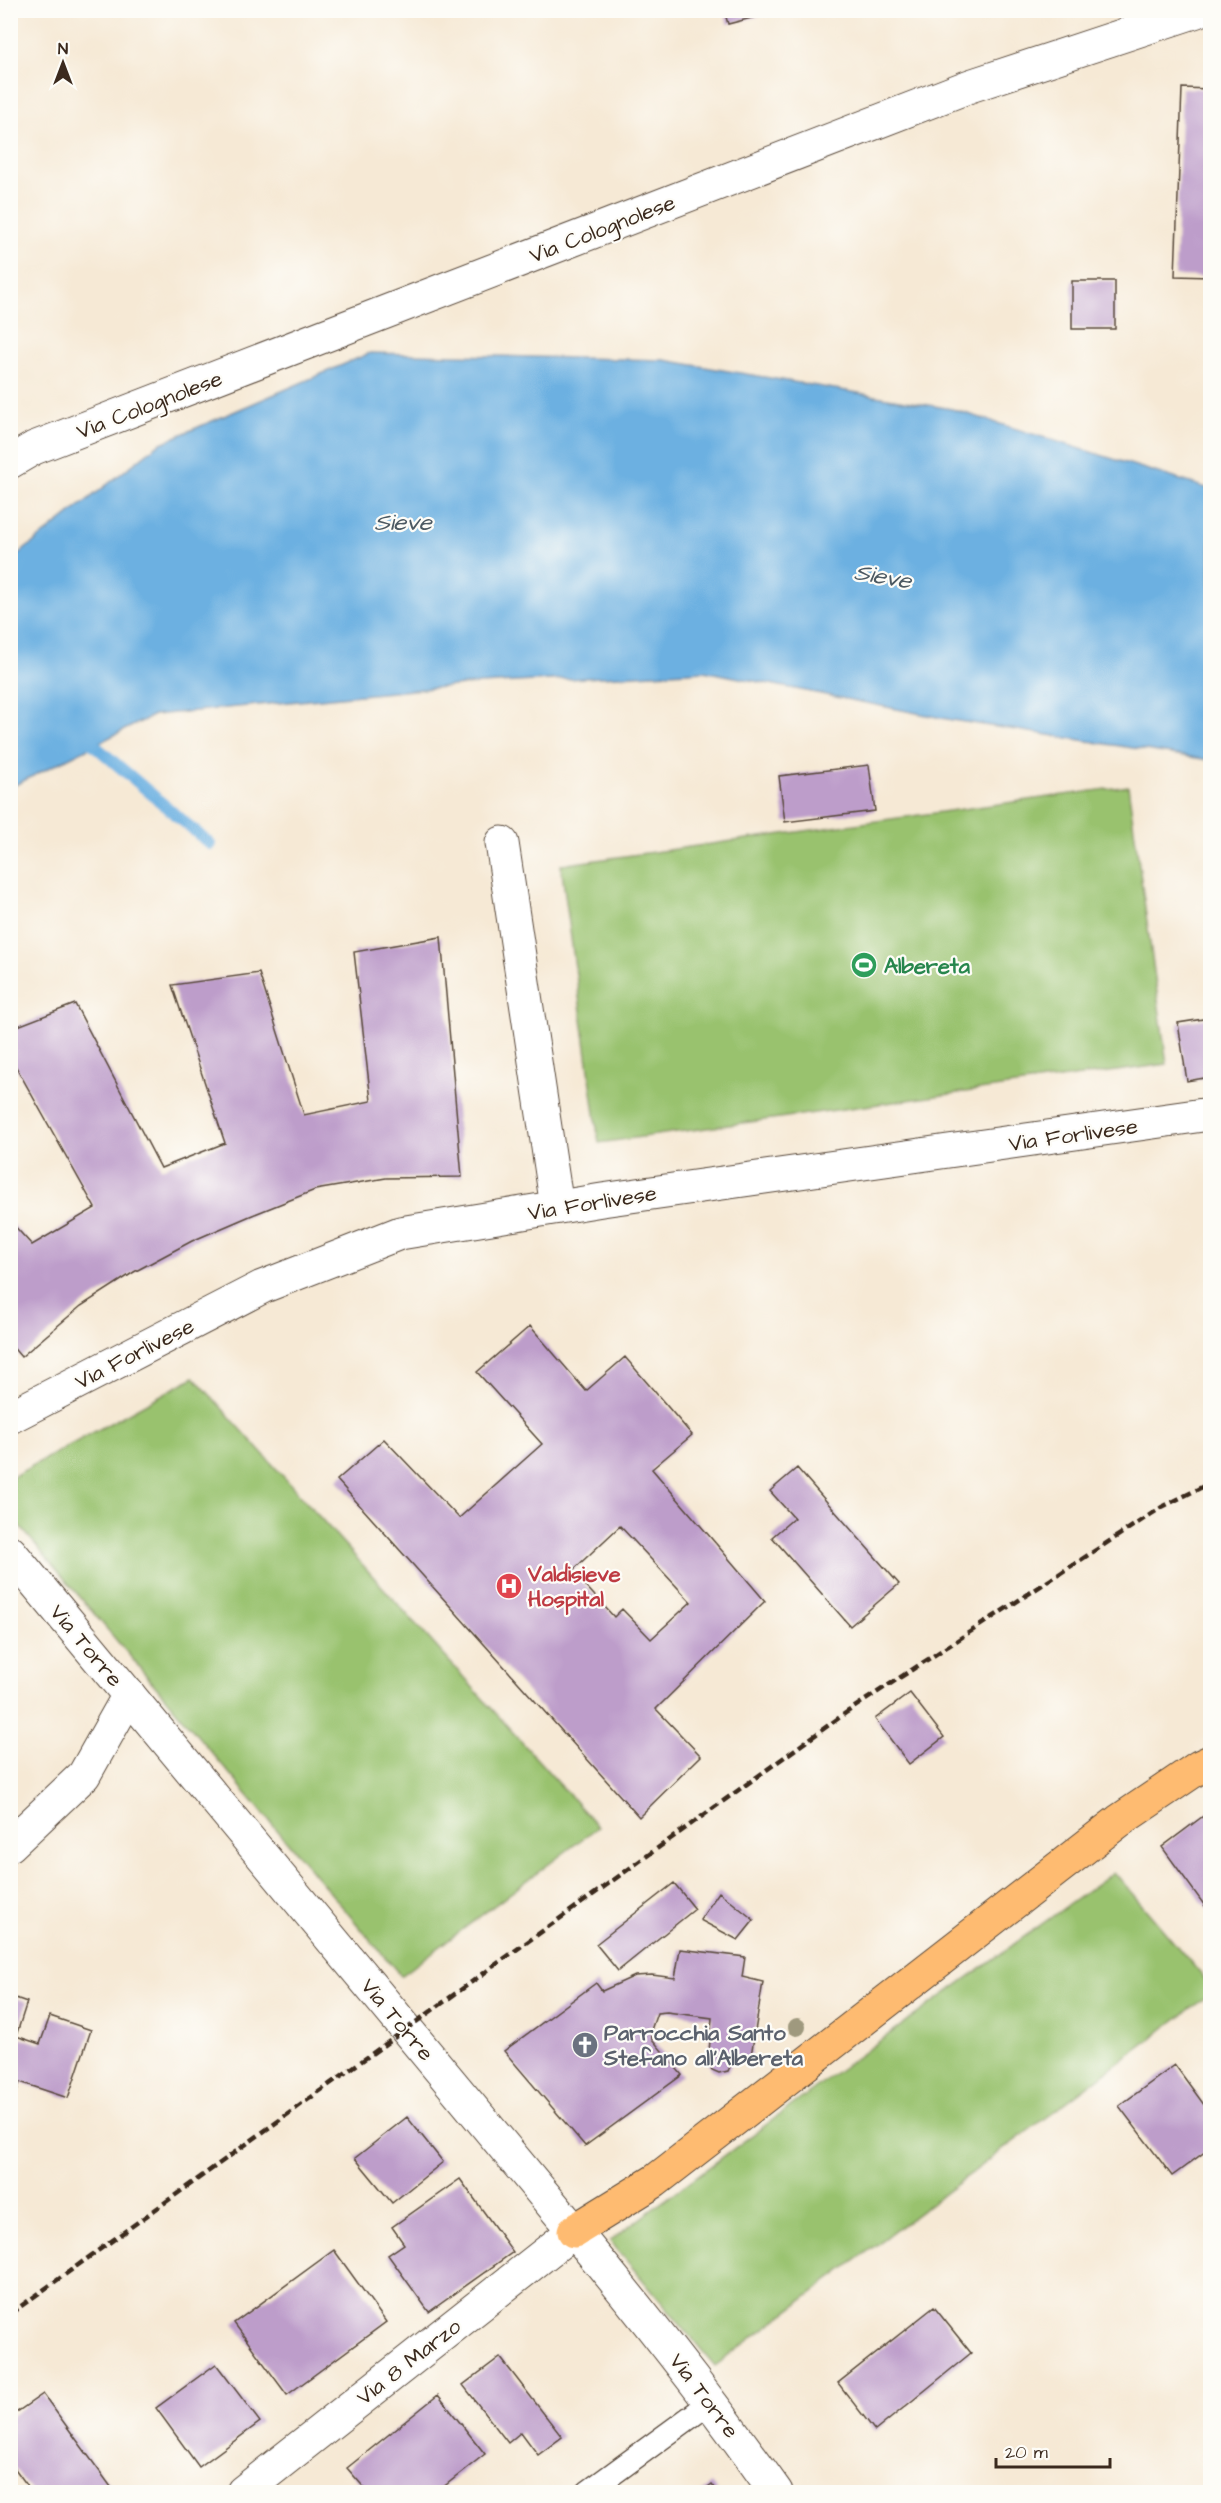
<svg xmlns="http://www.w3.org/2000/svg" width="1221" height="2503" font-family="'Architects Daughter',sans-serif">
	<rect width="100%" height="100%" fill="#fdfcf7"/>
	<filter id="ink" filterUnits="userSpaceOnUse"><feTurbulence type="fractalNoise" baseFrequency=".0167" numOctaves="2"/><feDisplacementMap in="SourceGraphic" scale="12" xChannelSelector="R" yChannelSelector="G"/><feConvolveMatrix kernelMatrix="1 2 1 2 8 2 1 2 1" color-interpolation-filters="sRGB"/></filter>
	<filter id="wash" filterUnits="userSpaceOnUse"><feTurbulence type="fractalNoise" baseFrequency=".008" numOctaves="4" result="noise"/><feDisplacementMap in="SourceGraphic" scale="24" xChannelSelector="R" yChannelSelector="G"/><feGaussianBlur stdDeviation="1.35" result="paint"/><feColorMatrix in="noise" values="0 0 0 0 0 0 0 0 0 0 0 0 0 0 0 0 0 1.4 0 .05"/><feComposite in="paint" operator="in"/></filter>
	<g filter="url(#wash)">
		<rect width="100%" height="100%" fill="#f6e9d5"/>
		<!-- green -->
		<path fill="#99c26e" stroke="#6a7646" stroke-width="1.5" d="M1128,786L1167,1064L599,1143L561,865Z
			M194,1377L598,1827L401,1976L12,1517V1477Z
			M1114,1872L1210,1985V1994L715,2366L610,2241L838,2071Z"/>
		<!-- water -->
		<path fill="#6cb0e1" stroke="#546d80" stroke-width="1.5" d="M370,353L664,360L952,409L1210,489V760L952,720L704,671L464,685L154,715L11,787V560L159,444Z"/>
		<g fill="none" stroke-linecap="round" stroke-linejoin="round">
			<!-- stream -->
			<path stroke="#6cb0e1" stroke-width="12" d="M94,745L210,844"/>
		</g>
		<g id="blocks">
			<!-- building -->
			<path fill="#bd9dca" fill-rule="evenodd" d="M724,10H779V11L728,24Z
				M1182,88L1210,89V277L1175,276Z
				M1072,281H1115V329H1072Z
				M869,765L875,811L785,822L779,776Z
				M441,937L462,1177L386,1178L315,1190L250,1216L192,1241L134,1272L81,1306L21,1357L10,1344V1221L32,1245L95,1208L10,1056V1029L75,1004L161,1168L225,1143L172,985L259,973L304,1115L371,1101L354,952Z
				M1210,1018V1077L1187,1081L1178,1023Z
				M530,1326L586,1391L625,1357L692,1435L652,1469L765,1601L656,1709L701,1756L639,1817L337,1480L384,1439L459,1518L542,1444L477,1372ZM620,1526L691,1602L651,1639L622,1609L614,1617L572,1571Z
				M797,1468L899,1584L850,1626L772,1537L794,1518L770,1491Z
				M910,1693L944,1737L909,1764L875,1719Z
				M1210,1811V1913L1162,1847Z
				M674,1883L695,1909L618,1971L596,1944Z
				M719,1892L754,1920L738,1940L700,1920Z
				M680,1949L745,1957L742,1977L763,1982L750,2062L733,2060L728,2071L719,2073L712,2070L708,2063L712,2018L667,2012L657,2013L651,2030L652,2039L682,2075L585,2146L504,2051L596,1983L602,1991L635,1976L652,1975L675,1978Z
				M10,1996L27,2002L16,2036L40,2044L50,2016L91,2030L68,2098L20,2082L10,2110Z
				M1175,2065L1210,2113V2148L1172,2176L1119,2106Z
				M407,2117L443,2162L392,2203L355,2158Z
				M460,2179L513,2252L429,2312L388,2255L404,2244L392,2227Z
				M334,2250L386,2322L287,2395L234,2323Z
				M934,2307L971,2353L875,2431L838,2383Z
				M500,2357L562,2437L538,2455L521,2432L508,2443L463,2385Z
				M216,2364L260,2422L199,2467L156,2408Z
				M43,2394L114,2491L112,2492H32L10,2462V2417Z
				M438,2395L485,2454L437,2492H368L347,2468Z
				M712,2484L718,2492H701Z"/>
		</g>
	</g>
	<g filter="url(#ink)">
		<use href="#blocks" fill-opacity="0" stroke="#574739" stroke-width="1.5"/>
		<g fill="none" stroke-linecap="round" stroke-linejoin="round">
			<defs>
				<path id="service" d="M588,2492L711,2402"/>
				<path id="minor" d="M10,462L34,448L970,86L1200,10
					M502,843L557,1207
					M10,1845L84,1775L129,1695
					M243,2492L574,2231C644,2315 712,2402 776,2492"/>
				<path id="tertiary" d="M10,1417L262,1287L400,1233L602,1200L1210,1114
					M10,1552L574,2231"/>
				<path id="primary" d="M574,2231L655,2181L1119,1821L1199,1767L1210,1762"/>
			</defs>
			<!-- service casing -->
			<use href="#service" stroke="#574739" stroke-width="25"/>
			<!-- minor casing -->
			<use href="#minor" stroke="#574739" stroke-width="35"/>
			<!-- tertiary casing -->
			<use href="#tertiary" stroke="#574739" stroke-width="35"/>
			<!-- primary casing -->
			<use href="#primary" stroke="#574739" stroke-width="35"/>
			<!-- service -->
			<use href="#service" stroke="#fff" stroke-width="22"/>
			<!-- minor -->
			<use href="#minor" stroke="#fff" stroke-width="33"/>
			<!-- tertiary -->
			<use href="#tertiary" stroke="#fff" stroke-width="33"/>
			<!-- primary -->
			<use href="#primary" stroke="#febb71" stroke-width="33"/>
			<!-- rail -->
			<path stroke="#3b2a1e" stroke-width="4.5" stroke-dasharray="9 4.5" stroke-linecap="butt" d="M10,2314L847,1712L1162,1507L1210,1483"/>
		</g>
		<!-- trees -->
		<circle fill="#9f997e" cx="797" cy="2027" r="9"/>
	</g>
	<!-- icons -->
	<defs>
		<symbol id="stadium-disc" viewBox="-11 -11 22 22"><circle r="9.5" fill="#2e9e5b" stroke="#fdfcf7"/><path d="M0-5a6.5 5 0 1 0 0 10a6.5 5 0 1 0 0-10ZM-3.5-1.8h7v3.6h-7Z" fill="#fff"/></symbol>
		<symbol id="hospital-disc" viewBox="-11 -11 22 22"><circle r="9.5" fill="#e0444e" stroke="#fdfcf7"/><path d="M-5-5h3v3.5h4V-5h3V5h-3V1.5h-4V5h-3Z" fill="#fff"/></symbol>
		<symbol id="church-disc" viewBox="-11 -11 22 22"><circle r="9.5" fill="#6b7280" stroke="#fdfcf7"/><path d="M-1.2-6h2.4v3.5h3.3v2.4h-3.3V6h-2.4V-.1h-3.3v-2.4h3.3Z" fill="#fff"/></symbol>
	</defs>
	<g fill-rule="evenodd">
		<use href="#stadium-disc" x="849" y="950" width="30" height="30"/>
		<use href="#hospital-disc" x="494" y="1571" width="30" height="30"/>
		<use href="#church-disc" x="570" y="2030" width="30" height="30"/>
	</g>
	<g text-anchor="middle" stroke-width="4.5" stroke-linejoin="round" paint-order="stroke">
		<!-- street labels -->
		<g font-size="22" fill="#3b2a1e" stroke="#fdfcf7">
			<text transform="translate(602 228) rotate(-21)" y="8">Via Colognolese</text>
			<text transform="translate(149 404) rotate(-21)" y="8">Via Colognolese</text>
			<text transform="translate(1073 1134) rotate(-8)" y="8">Via Forlivese</text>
			<text transform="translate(592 1202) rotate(-9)" y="8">Via Forlivese</text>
			<text transform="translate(134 1353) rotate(-27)" y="8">Via Forlivese</text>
			<text transform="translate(87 1645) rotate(50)" y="8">Via Torre</text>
			<text transform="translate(398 2019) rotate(50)" y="8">Via Torre</text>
			<text transform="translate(408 2361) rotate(-38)" y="8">Via 8 Marzo</text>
			<text transform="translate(705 2395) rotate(53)" y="8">Via Torre</text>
		</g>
		<!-- leisure labels -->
		<g font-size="22" font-weight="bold" fill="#27864d" stroke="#fdfcf7" text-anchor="start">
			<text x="884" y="973">Albereta</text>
		</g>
		<!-- health labels -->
		<g font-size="22" font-weight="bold" fill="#be3a42" stroke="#fdfcf7" text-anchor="start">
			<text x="528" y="1581">Valdisieve<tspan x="528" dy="25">Hospital</tspan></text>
		</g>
		<!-- worship labels -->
		<g font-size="22" font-weight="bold" fill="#5b616d" stroke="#fdfcf7" text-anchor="start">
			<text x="604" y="2040">Parrocchia Santo<tspan x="604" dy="25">Stefano all'Albereta</tspan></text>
		</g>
		<!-- water labels -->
		<g font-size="24" font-style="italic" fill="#4c5962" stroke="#fdfcf7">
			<text x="403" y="530">Sieve</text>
			<text transform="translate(883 576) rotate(10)" y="8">Sieve</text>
		</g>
	</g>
	<!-- margin -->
	<rect width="1221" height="2503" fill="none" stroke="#fdfcf7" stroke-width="36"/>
	<!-- north arrow -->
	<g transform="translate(63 63)" stroke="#fdfcf7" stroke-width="4.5" paint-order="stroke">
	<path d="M0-4.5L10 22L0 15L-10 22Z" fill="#3b2a1e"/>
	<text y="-9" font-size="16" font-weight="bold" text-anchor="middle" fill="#3b2a1e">N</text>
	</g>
	<!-- scale -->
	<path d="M996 2458v9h114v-9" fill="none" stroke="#3b2a1e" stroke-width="3"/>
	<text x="1005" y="2458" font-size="18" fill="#3b2a1e" stroke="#fdfcf7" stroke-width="4.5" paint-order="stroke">20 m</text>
</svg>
